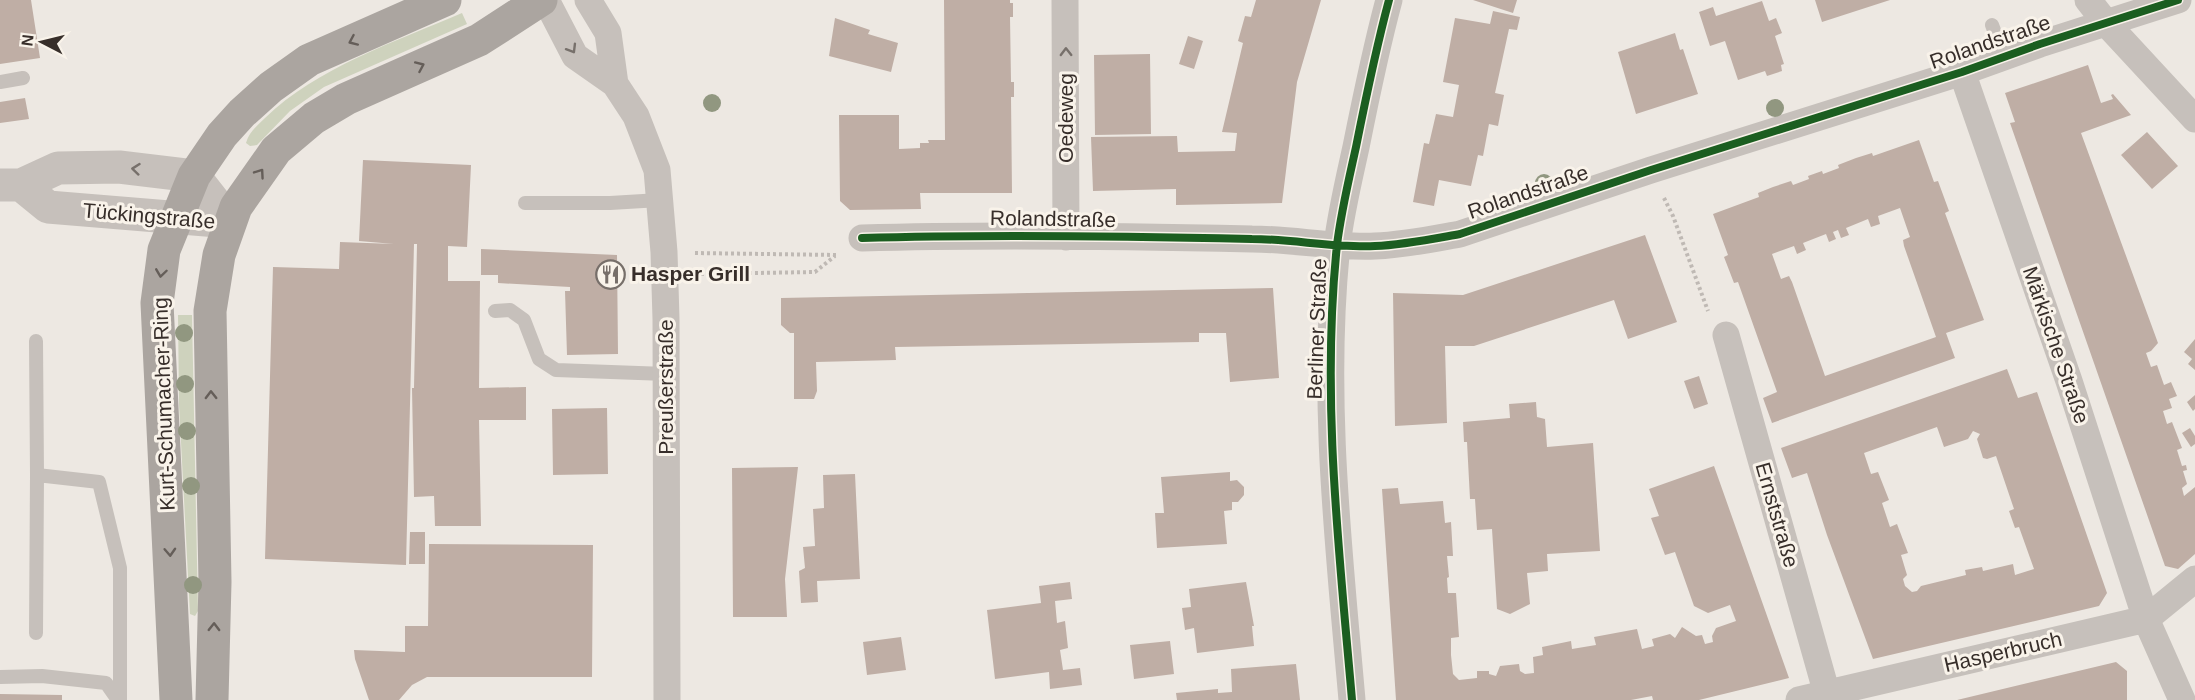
<svg xmlns="http://www.w3.org/2000/svg" width="2195" height="700" font-family="Helvetica,sans-serif">
	<rect width="100%" height="100%" fill="#ede8e2"/>
	<!-- green -->
	<path fill="#ced2bd" d="M462,13L467,24L324,87L290,111L257,145L250,146L246,143C249,132 257,126 265,118C316,68 397,41 462,13Z
		M178,315H192L198,611L195,616L190,614L179,404Z"/>
	<!-- building -->
	<path fill="#bfaea5" fill-rule="evenodd" d="M0,0H31L40,58L0,64Z
		M944,0H1010V3H1013V17H1010L1011,82H1014V97H1011L1012,193H920L921,209L850,210L840,201L839,115H899V149L920,148V143H929L928,140H945Z
		M1256,0H1321L1297,82L1282,203L1176,205V189L1093,191L1091,137L1177,136L1178,152L1235,151L1237,133L1222,132L1243,43L1238,41L1245,16L1251,17Z
		M1473,0H1517L1513,13Z
		M1815,0H1890L1822,22Z
		M1762,1L1769,21L1776,18L1782,33L1775,36L1784,64L1781,65L1782,71L1767,76L1765,71L1738,80L1725,41L1710,46L1699,12L1713,7L1716,16Z
		M1493,11L1520,17L1517,30L1509,29L1495,93L1504,95L1498,126L1489,124L1483,156L1478,155L1471,186L1439,180L1434,206L1413,202L1424,143L1429,144L1436,114L1453,117L1459,85L1443,82L1455,18L1490,24Z
		M835,18L870,30L868,34L898,43L891,72L829,56Z
		M1675,33L1680,50L1683,49L1698,94L1636,114L1618,52Z
		M1188,36L1203,41L1194,69L1179,64Z
		M1150,54L1151,134L1095,135L1094,55Z
		M2088,65L2101,103L2113,99L2111,95L2113,94L2131,115L2081,133L2158,343L2151,351L2146,353L2151,367L2157,365L2164,385L2171,382L2177,396L2169,399L2172,408L2163,411L2167,424L2172,422L2182,448L2177,450L2182,466L2186,465L2187,470L2183,471L2187,484L2182,488L2184,496L2195,487V554L2178,569L2165,566L2010,123L2015,122L2005,93Z
		M25,98L29,119L0,123V102Z
		M2147,132L2178,166L2152,189L2121,155Z
		M1919,140L1934,182L1938,181L1949,211L1945,213L1984,320L1946,333L1955,358L1772,423L1763,398L1777,392L1738,282L1734,283L1724,257L1728,255L1713,214L1759,197L1758,193L1773,187L1791,181L1793,185L1809,179L1808,176L1822,171L1823,174L1839,168L1838,165L1856,158L1872,153L1873,156ZM1900,208L1910,237L1903,240L1904,246L1936,337L1825,376L1792,282L1789,276L1781,279L1772,254L1794,246L1797,254L1806,250L1803,243L1826,234L1829,242L1836,239L1833,232L1838,230L1841,238L1849,235L1846,228L1868,219L1871,227L1880,224L1878,216Z
		M363,160L471,165L467,247L448,246V281H480L479,388L526,387V420H479L481,526H435L434,496L414,497L412,388H414L417,244H414L406,565L265,559L273,267L339,269L340,242L394,244L359,241Z
		M1645,235L1677,322L1628,339L1614,300L1474,346H1445L1447,423L1395,426L1393,293L1463,295Z
		M481,249L617,255L618,354L567,355L565,291H570V287L498,283V275H481Z
		M1273,288L1279,378L1230,382L1226,333H1199V342L895,347L896,360L816,362L817,391L814,399H794V333H790L781,325V298Z
		M2195,339V370L2188,364L2192,359L2184,352Z
		M2007,369L2018,398L2037,392L2107,593L2099,606L1873,659L1827,535L1807,473L1792,478L1781,448ZM1937,427L1944,447L1968,439L1973,431L1980,434L1977,439L1983,458L1987,459L1996,456L2014,509L2009,511L2015,528L2019,527L2034,569L2015,575L2013,564L1983,571L1982,567L1965,570L1966,575L1921,586L1917,591L1912,592L1905,586L1903,579L1907,575L1901,555L1908,553L1897,524L1890,527L1882,503L1889,500L1878,472L1871,474L1864,453Z
		M1699,376L1708,404L1694,409L1684,381Z
		M2195,395V409L2193,411L2187,402Z
		M1536,402L1537,417L1545,419L1547,447L1593,443L1600,551L1547,554L1548,571L1527,573L1530,604L1510,614L1497,609L1492,529L1477,530L1475,499H1470L1467,442H1464L1463,422L1510,418L1509,404Z
		M607,408L608,474L553,475L552,409Z
		M2190,428L2195,436V444L2191,447L2182,433Z
		M1714,466L1789,678L1699,700H1653L1652,696L1631,700H1396L1382,489L1398,488L1400,504L1443,501L1445,523L1451,522L1453,556H1447L1449,577L1447,578L1448,593H1456L1459,637L1451,638V655L1453,674L1459,680L1477,678V671H1489V674L1496,676L1500,666L1519,664L1520,671L1525,674L1534,673L1533,657L1543,655L1542,647L1571,641L1572,649L1596,645L1594,637L1637,629L1642,649L1654,646L1652,639L1670,634L1675,638L1682,627L1696,636L1702,635L1705,644L1713,642L1712,636L1716,628L1736,621L1730,605L1708,613L1694,606L1675,552L1665,555L1651,518L1659,516L1649,489Z
		M798,467L785,579L787,617H733L732,468Z
		M1230,472V481L1237,480L1244,487V495L1238,502H1232V510L1224,511L1227,544L1157,548L1155,513H1164L1161,477Z
		M855,474L860,579L817,581L818,602L801,603L799,571L805,568L803,547L815,546L813,509L824,508L823,475Z
		M410,532H425V564H409Z
		M429,544L593,545L592,677H427L412,685L399,700H369L355,659L354,650L405,652V626H428Z
		M1070,582L1072,599L1055,601L1057,623L1065,621L1068,648L1060,650L1063,670L1080,668L1082,685L1050,689L1049,672L995,679L987,610L1041,603L1039,586Z
		M1246,582L1254,626H1252L1254,646L1197,653L1194,628L1185,630L1182,608L1191,607L1189,589Z
		M901,637L906,670L867,675L863,642Z
		M1170,641L1174,674L1134,679L1130,645Z
		M2116,662L2127,671V700H1957Z
		M1296,664L1300,700H1177L1176,693L1218,689V693L1232,692L1231,669Z
		M0,694L62,695V700H0Z"/>
	<g fill="none" stroke-linecap="round" stroke-linejoin="round">
		<!-- path -->
		<path stroke="#bfb9b4" stroke-width="4" stroke-dasharray="3 3" stroke-linecap="butt" d="M1664,198L1673,216L1708,311
			M695,253L837,255
			M695,274L815,272L835,256"/>
		<!-- service -->
		<path stroke="#c6c0bb" stroke-width="14" d="M1992,25L2004,57
			M0,82L23,78
			M525,203H610L660,200
			M495,311L510,310L524,320L539,359L556,370L666,374
			M36,341L37,475L99,482L120,568V700
			M36,633L37,475
			M0,677L42,676L106,683L118,700"/>
		<!-- minor -->
		<path stroke="#c6c0bb" stroke-width="27" d="M546,0L575,56L615,84L636,116L657,170L664,252L666,319L667,700
			M588,0L608,33L615,84
			M1065,0L1066,237
			M2088,0L2106,23L2195,119
			M1962,72L2069,381L2146,619L2182,700
			M862,238C992,234 1122,236 1252,239C1293,239 1334,248 1375,246C1403,245 1432,239 1460,234L1651,170L1962,72L2040,44L2178,0
			M1726,335L1827,694
			M1352,700C1339,550 1321,396 1337,245C1341,212 1349,179 1356,147C1366,97 1376,48 1389,0
			M1799,700L2146,619L2195,579"/>
		<!-- tertiary -->
		<path stroke="#c6c0bb" stroke-width="33" d="M0,185H21L58,168L119,167L194,176L230,222
			M21,185L48,207L230,222"/>
		<!-- primary -->
		<path stroke="#aba5a0" stroke-width="33" d="M176,700L157,303L164,250L194,176L222,135L242,113L271,87L309,60L445,0
			M212,700L215,582L210,311L219,255L236,207L276,150L314,118L346,99L479,40L541,0"/>
		<defs>
			<path id="cycleway" d="M862,238C992,234 1122,236 1252,239C1293,239 1334,248 1375,246C1403,245 1432,239 1460,234L1651,170L1962,72L2040,44L2178,0
				M1352,700C1339,550 1321,396 1337,245C1341,212 1349,179 1356,147C1366,97 1376,48 1389,0"/>
		</defs>
		<!-- cycleway casing -->
		<use href="#cycleway" stroke="#f9f3ea" stroke-width="11"/>
		<!-- cycleway -->
		<use href="#cycleway" stroke="#1b5e20" stroke-width="8"/>
	</g>
	<!-- trees -->
	<g fill="#919780">
		<circle cx="712" cy="103" r="9"/>
		<circle cx="1775" cy="108" r="9"/>
		<circle cx="1544" cy="183" r="9"/>
		<circle cx="184" cy="333" r="9"/>
		<circle cx="185" cy="384" r="9"/>
		<circle cx="187" cy="431" r="9"/>
		<circle cx="191" cy="486" r="9"/>
		<circle cx="193" cy="585" r="9"/>
	</g>
	<!-- one-way arrows -->
	<defs><path id="oneway-chevron" d="M-2-3.5L2.5 0L-2 3.5" fill="none" stroke-width="1.6" stroke-linecap="round" stroke-linejoin="round" transform="scale(1.5)"/></defs>
	<g stroke="#655e59">
		<use href="#oneway-chevron" transform="translate(353 41) rotate(156)"/>
		<use href="#oneway-chevron" transform="translate(420 66) rotate(-24)"/>
		<use href="#oneway-chevron" transform="translate(260 173) rotate(-55)"/>
		<use href="#oneway-chevron" transform="translate(161 273) rotate(98)"/>
		<use href="#oneway-chevron" transform="translate(211 395) rotate(-91)"/>
		<use href="#oneway-chevron" transform="translate(170 552) rotate(87)"/>
		<use href="#oneway-chevron" transform="translate(214 627) rotate(-89)"/>
	</g>
	<g stroke="#77706b">
		<use href="#oneway-chevron" transform="translate(572 49) rotate(59)"/>
		<use href="#oneway-chevron" transform="translate(1066 52) rotate(-91)"/>
		<use href="#oneway-chevron" transform="translate(136 169) rotate(-174)"/>
	</g>
	<!-- icons -->
	<defs>
		<symbol id="restaurant-ring" viewBox="-11 -11 22 22"><circle r="9.5" fill="#f9f3ea" stroke="#776f6a" stroke-width="1.5"/><path d="M-5-6h1v4h1v-4h1v4h1v-4h1v5L-1.5 .5V6h-2V.5L-5-1ZM5-6V6H3V1.5H1.5Q1.5-4 5-6Z" fill="#776f6a"/></symbol>
	</defs>
	<g fill-rule="evenodd">
		<use href="#restaurant-ring" x="594" y="258" width="33" height="33"/>
	</g>
	<g text-anchor="middle" stroke-width="6" stroke-linejoin="round" paint-order="stroke">
		<!-- street labels -->
		<g font-size="21" fill="#372e2a" stroke="#f9f3ea">
			<text transform="translate(1990 42) rotate(-19)" y="7">Rolandstraße</text>
			<text transform="translate(1066 118) rotate(-90)" y="7">Oedeweg</text>
			<text transform="translate(1528 192) rotate(-19)" y="7">Rolandstraße</text>
			<text transform="translate(149 216) rotate(5)" y="7">Tückingstraße</text>
			<text transform="translate(1053 219) rotate(1)" y="7">Rolandstraße</text>
			<text transform="translate(1317 329) rotate(-88)" y="7">Berliner Straße</text>
			<text transform="translate(2056 345) rotate(71)" y="7">Märkische Straße</text>
			<text transform="translate(666 387) rotate(-90)" y="7">Preußerstraße</text>
			<text transform="translate(164 404) rotate(-92)" y="7">Kurt-Schumacher-Ring</text>
			<text transform="translate(1777 515) rotate(74)" y="7">Ernststraße</text>
			<text transform="translate(2003 652) rotate(-13)" y="7">Hasperbruch</text>
		</g>
		<!-- poi labels -->
		<g font-size="21" font-weight="bold" fill="#372e2a" stroke="#f9f3ea" text-anchor="start">
			<text x="631" y="281">Hasper Grill</text>
		</g>
	</g>
	<!-- north arrow -->
	<g transform="translate(42 42) rotate(277)" stroke="#f9f3ea" stroke-width="4.5" paint-order="stroke">
	<path d="M0-4.5L10 22L0 15L-10 22Z" fill="#372e2a"/>
	<text y="-9" font-size="16" font-weight="bold" text-anchor="middle" fill="#372e2a">N</text>
	</g>
</svg>
